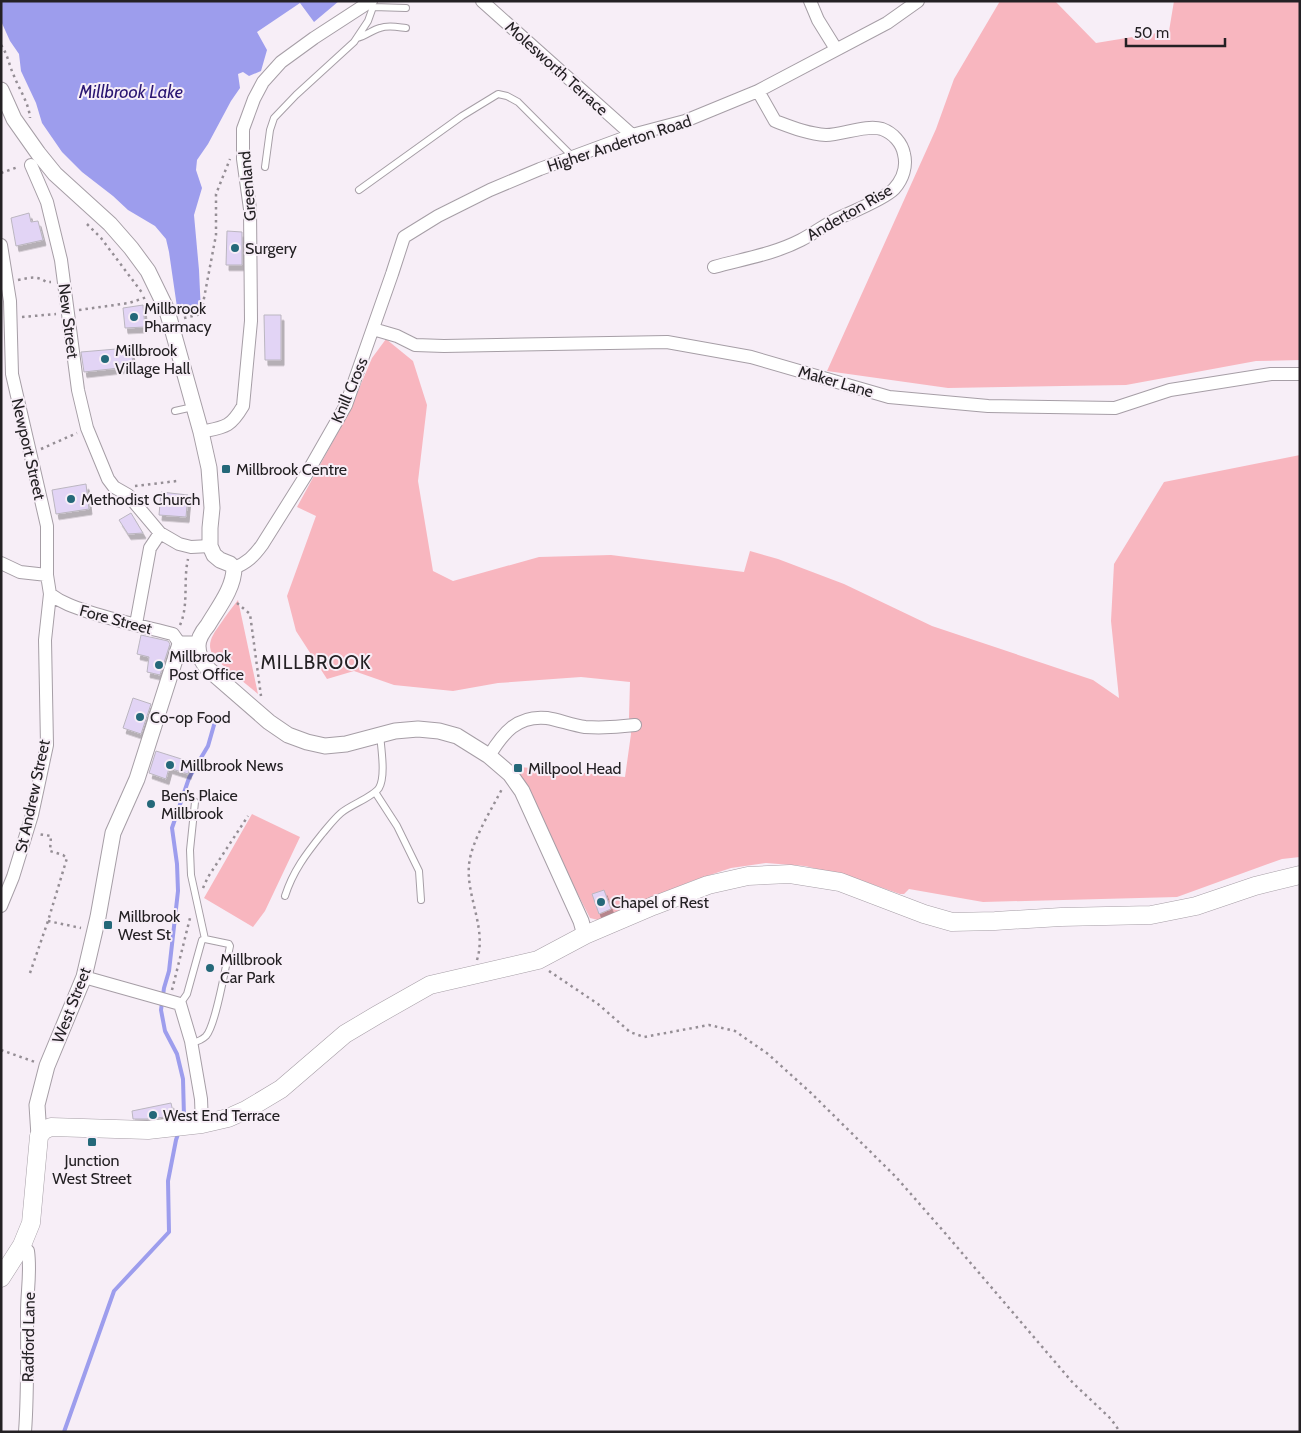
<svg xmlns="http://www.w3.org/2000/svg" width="1301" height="1433" font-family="Cabin,sans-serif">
	<defs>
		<filter id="shadow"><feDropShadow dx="3" dy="5.5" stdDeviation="0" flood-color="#0004"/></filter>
	</defs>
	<rect width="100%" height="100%" fill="#f7eef7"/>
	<!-- green -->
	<path fill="#f8b6bf" d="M1000,1H1055L1096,43L1169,31L1174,1H1300V360L1256,361L1126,385L948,388L827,371L936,129L954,79Z
		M386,339L413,361L427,405L418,481L433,571L453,581L539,557L611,555L744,572L750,551L778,559L844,584L932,626L1093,680L1119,698L1111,621L1114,564L1164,482L1300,455V857L1282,859L1177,897L983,902L909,889L904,894H900L854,878L805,866L766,863L731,868L692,881L598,920L590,918L550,840L519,771L520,767L625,777L631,734L629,717L630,682L581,677L498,683L453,691L394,685L354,671L327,679L296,631L287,596L316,516L297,507L349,412L372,358Z
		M238,600L258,694L219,662C204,648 210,638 221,623C226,615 232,608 238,600Z
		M252,814L300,837L265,911L253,927L204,898Z"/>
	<!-- water -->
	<path fill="#9d9ded" d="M1,1H339L314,22L300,3L257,32L267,50L261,71L249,76L243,72L238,74L240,88L231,101L208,144L197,160L196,170L202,188L194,215L199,270L201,313L178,314L169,252L166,239L155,226L128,210L113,196L82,172L62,152L42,123L36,103L21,71L19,54L10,41L1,21Z"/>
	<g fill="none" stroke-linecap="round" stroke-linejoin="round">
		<!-- stream -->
		<path stroke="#9d9ded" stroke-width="4" d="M182,1122L184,1117L183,1079L177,1054L165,1031L161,1010L164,988L169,971L178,891L177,864L172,828L189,778L208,746L216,718
			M64,1432L114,1291L169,1232L168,1181L176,1140L179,1131"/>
	</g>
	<!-- building -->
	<path fill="#e2d4f5" stroke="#bbb6c0" filter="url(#shadow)" d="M29,213L31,222L38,221L43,240L16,246L11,218Z
		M227,231L242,232V265H226Z
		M143,305L145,327L125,328L123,308Z
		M264,315H281V360H265Z
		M128,348L131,351L133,362L128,367L84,372L81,352Z
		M86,484L89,509L56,514L52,490Z
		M161,492L188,495L186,517L159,515Z
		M131,513L143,533L128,534L119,520Z
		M141,635L168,641L170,644L160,675L147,672L149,657L137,654Z
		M133,698L151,704L141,734L123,728Z
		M156,751L191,762L188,774L169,768L166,779L149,773Z
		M604,890L611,909L599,914L592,894Z
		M171,1103L174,1116L148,1119H133L132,1111Z"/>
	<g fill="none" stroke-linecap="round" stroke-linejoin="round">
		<defs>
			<path id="service" d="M373,7L406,8
				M357,38C366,36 372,30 380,28C388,25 397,27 406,28
				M265,167L270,130L274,118L296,95L354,42L368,21L373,7L370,2
				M359,190L462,116L498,94L507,96L518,102L573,157
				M175,411L193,407
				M375,792L397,826L419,871L421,900
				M195,802L190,850L191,875L205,939
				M285,896C293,871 306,854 322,834C328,827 334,819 341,813C350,805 373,797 379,788C386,776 381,748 380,734
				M180,1004L187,994L202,940L205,939L229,944L230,946C226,964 216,1025 206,1036C202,1040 196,1042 192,1043"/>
			<path id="minor" d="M482,1L632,135
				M810,1L818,20L836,49
				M31,165L47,202L61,260L78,390L87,428L108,479L114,487L128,495L160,533L179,544L191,547L210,546
				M1,245L10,301L12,374L47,526V575L50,594L45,640L47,745L32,815L13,877L1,906
				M714,267C743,259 774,254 801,240C815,233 827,223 841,217C854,211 884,199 894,189C903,179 907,166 904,154C902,143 893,133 882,129C867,124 842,135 826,135C808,134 791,127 775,121L758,91
				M373,329L397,336L415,345L444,346L667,342L751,357L889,397L988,406L1115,408L1170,390L1271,374H1300
				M201,432C225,427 230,428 243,406L251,321L250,209L243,159V129L254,99L263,82L281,62L314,38L371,1
				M1,563L20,572L47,575
				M234,568C247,563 254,556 262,545L306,475L346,405L392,274L404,237L438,216L490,190L540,169L632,135L685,121L758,91L887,23L918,1
				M50,594C62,603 74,607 89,612C117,621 145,627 173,634L180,644
				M136,624L150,548L160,533
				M489,756C503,733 517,715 547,718C559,720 572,725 585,727C601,728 619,727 635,725
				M84,977L180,1004L191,1041L201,1099L202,1124
				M22,1245L28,1251C31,1272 27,1292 27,1312C27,1352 28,1392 25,1432"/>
			<path id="tertiary" d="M1,90L14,119L38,153L55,174L110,224L131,248L148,271L166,308L170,321L201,432L209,468L212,508L210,528V546L214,555L220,560L230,564L234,568C234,588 218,608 208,625C203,631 198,639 198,646C198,655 202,661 207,668L269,722L288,735L307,742L325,746L346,744L395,731L418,729L439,731L457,736L489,756L510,774L522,791L581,921L585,935
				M39,1136L37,1105L47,1066L84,977L98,917L113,833L137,779L180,644H198"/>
			<path id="secondary" d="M1,1278L22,1245L31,1223L39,1136L44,1130L51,1127L148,1130L202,1124L228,1118L246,1110L281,1089L345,1034L377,1015L430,985L538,960L585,935L653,906L708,885L748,876L790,874L840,882L924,914L952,922L995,921L1061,917L1151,915L1196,906L1255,886L1300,875"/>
		</defs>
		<!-- service casing -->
		<use href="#service" stroke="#a69ea6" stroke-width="8"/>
		<!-- minor casing -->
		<use href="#minor" stroke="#a69ea6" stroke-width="14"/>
		<!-- tertiary casing -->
		<use href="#tertiary" stroke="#a69ea6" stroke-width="17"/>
		<!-- secondary casing -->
		<use href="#secondary" stroke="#a69ea6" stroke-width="19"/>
		<!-- path -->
		<path stroke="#958e95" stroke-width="2.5" stroke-dasharray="2.5 4" stroke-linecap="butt" d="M1,45C8,55 9,65 14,76C19,89 29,103 30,118
			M1,173L18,167
			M87,224L101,238L143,294
			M18,280C29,278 37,275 46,282H51
			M79,310L129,303L147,297
			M22,317L56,314
			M184,318L201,314L216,235V194L230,159
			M41,449L77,433
			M135,486L177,481
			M237,603L250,614L261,696
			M180,625C189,605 183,581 188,559
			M203,888L208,877L248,816
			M48,921L81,928
			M477,960C487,928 466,897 469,865C471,841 492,809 503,787
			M549,971L598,1004L630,1032L644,1037L709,1025L735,1031L768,1054L811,1093L896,1177L945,1233L1073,1383L1111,1419L1120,1432
			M30,973L48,921L67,858L63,855L50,851L51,836L38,834
			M172,990L190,918
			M1,1050L35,1062"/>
		<!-- service -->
		<use href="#service" stroke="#fff" stroke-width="6"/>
		<!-- minor -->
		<use href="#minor" stroke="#fff" stroke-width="12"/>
		<!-- tertiary -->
		<use href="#tertiary" stroke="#fff" stroke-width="15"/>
		<!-- secondary -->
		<use href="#secondary" stroke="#fff" stroke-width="18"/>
	</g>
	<!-- markers -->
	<g fill="#246879" stroke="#f7eef7" stroke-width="2">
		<circle cx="235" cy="248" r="5"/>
		<circle cx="134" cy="317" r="5"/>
		<circle cx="105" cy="359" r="5"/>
		<rect x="221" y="464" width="10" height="10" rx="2.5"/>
		<circle cx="71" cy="499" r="5"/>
		<circle cx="159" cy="665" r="5"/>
		<circle cx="140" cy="717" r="5"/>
		<circle cx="170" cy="765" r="5"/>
		<rect x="513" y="763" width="10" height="10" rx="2.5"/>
		<circle cx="151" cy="804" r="5"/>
		<circle cx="601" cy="902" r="5"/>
		<rect x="103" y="920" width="10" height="10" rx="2.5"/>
		<circle cx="210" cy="968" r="5"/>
		<circle cx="153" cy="1115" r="5"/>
		<rect x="87" y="1137" width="10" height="10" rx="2.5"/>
	</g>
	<g text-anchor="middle" stroke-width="4" stroke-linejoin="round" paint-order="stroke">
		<!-- street labels -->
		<g font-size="16" fill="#242124" stroke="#f7eef7">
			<text transform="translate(557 68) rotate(42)" y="6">Molesworth Terrace</text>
			<text transform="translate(619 143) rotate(-18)" y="6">Higher Anderton Road</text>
			<text transform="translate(247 186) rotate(-95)" y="6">Greenland</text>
			<text transform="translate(849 212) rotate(-30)" y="6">Anderton Rise</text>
			<text transform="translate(69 321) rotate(83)" y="6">New Street</text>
			<text transform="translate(836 381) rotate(16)" y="6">Maker Lane</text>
			<text transform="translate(349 390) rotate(-67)" y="6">Knill Cross</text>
			<text transform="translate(29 449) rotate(77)" y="6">Newport Street</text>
			<text transform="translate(116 619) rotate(15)" y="6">Fore Street</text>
			<text transform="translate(32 796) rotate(-78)" y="6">St Andrew Street</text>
			<text transform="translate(71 1005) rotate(-69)" y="6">West Street</text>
			<text transform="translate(28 1337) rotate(-89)" y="6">Radford Lane</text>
		</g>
		<!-- poi labels -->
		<g font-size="16" fill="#242124" stroke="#f7eef7" text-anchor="start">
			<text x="245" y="254">Surgery</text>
			<text x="144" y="314">Millbrook<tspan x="144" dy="18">Pharmacy</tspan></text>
			<text x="115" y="356">Millbrook<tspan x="115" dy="18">Village Hall</tspan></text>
			<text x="236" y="475">Millbrook Centre</text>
			<text x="81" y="505">Methodist Church</text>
			<text x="169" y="662">Millbrook<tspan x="169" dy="18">Post Office</tspan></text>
			<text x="150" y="723">Co-op Food</text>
			<text x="180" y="771">Millbrook News</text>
			<text x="528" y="774">Millpool Head</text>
			<text x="161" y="801">Ben’s Plaice<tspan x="161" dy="18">Millbrook</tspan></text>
			<text x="611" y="908">Chapel of Rest</text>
			<text x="118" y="922">Millbrook<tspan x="118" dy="18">West St</tspan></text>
			<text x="220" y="965">Millbrook<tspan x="220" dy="18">Car Park</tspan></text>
			<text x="163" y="1121">West End Terrace</text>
			<text x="92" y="1166" text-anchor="middle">Junction<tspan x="92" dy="18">West Street</tspan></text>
		</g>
		<!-- water labels -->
		<g font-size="18" font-style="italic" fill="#2a1672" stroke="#f7eef7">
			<text x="131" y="98">Millbrook Lake</text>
		</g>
		<!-- quarter labels -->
		<g font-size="19" letter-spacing="1" fill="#242124" stroke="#f7eef7">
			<text x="316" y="669">MILLBROOK</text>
		</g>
	</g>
	<!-- border -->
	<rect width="1301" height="1433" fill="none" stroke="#242124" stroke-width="5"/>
	<!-- scale -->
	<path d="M1126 38v8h99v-8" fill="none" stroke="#242124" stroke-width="2.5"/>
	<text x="1134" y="38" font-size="15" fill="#242124" stroke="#f7eef7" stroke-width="4" paint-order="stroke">50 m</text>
</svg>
